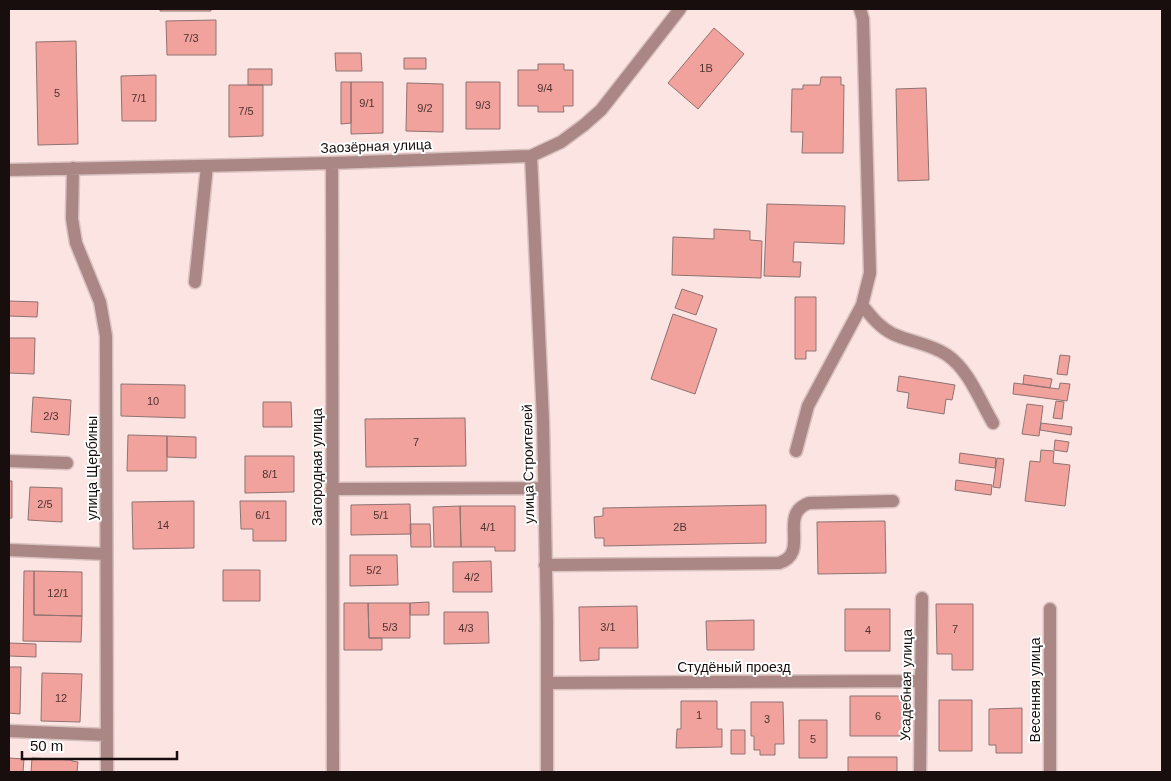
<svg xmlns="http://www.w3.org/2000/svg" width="1171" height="781" font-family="Arial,sans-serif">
	<rect width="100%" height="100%" fill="#fce4e2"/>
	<!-- building -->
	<path fill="#f2a29d" stroke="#8d7371" d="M160,9H211V11H160Z
		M216,20V55H167L166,21Z
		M714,28L744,54L698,109L668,83Z
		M76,41L78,144L38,145L36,42Z
		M335,53H361L362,71H336Z
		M404,58H426V69H404Z
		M538,64H564V70H573V106H563L564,112H538V106H518V70H538Z
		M248,69H272V85H248Z
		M156,75V121H122L121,76Z
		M821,77H841V85H844L843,153H802L803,132H791L792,89H803V85H820Z
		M341,82H351V123L341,124Z
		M351,82H383V133L351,134Z
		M466,82H500V129H466Z
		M407,83L443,84V132L406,131Z
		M229,85H263V136L229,137Z
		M926,88L929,180L898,181L896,89Z
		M767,204L845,206L844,244L794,242L793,262H801L800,277L764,276Z
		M714,229L750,231V240L762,241L761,278L672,275L673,237L714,239Z
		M682,289L703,296L696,315L675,308Z
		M795,297H816V351H806V359H795Z
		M9,301L38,302L37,317L9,316Z
		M673,314L717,329L695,394L651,379Z
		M9,338H35L34,374L9,373Z
		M1060,355L1070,356L1067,375L1057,374Z
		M1024,375L1052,379L1050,388L1023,384Z
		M899,376L955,385L952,400L946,399L944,414L907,408L909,393L897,391Z
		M1014,383L1059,389L1060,383L1070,384L1067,401L1013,394Z
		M121,384L185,385V418L121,416Z
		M33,397L71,400L69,435L31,432Z
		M1056,401L1064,402L1062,419L1053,418Z
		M263,402H291L292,427H263Z
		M1027,404L1043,406L1039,436L1022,434Z
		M465,418L466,466L366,467L365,419Z
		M1041,423L1072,427L1071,435L1040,430Z
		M128,435L167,436V471H127Z
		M167,436L196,437V458L167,457Z
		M1055,440L1069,442L1067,452L1054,450Z
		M1041,450L1054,451L1053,463L1070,465L1065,506L1025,501L1030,461L1040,462Z
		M960,453L996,458L995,468L959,463Z
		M245,456H294V492L245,493Z
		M997,458L1004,459L1000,488L993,487Z
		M956,480L992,485L991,495L955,490Z
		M9,481H12V518H9Z
		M30,487L62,488V522L28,520Z
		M194,501V548L133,549L132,502Z
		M240,501H286V541H253V529H241Z
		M410,504L411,534L351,535V505Z
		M766,505V543L604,546V538H595L594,517L603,516V508Z
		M460,506H515V551H495V547H461Z
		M460,506L461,547H434L433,507Z
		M885,521L886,573L818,574L817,522Z
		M410,524H430L431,547H411Z
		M350,555H397L398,585L350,586Z
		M491,561L492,592H453V562Z
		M223,570H260V601H223Z
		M24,571H34V615L82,616L81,642L23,641Z
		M34,571L82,572V616L34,615Z
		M429,602V615H410V603Z
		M344,603H368L369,638H382V650H344Z
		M368,603H410V638H369Z
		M936,604H973V670H952V654H937Z
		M637,606L638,648H599V660L580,661L579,607Z
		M845,609H890V651H845Z
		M444,612H488L489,643L444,644Z
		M754,620V650H707L706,621Z
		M9,643L36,644V657L9,656Z
		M9,667H21L20,714L9,713Z
		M42,673L82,674L80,722L41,721Z
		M850,696H906V736H850Z
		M939,700H972V751H939Z
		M681,701H717V729H722V747L676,748L677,729H681Z
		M751,702H783L784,744H775V755H760V750H754V736H751Z
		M1022,708V753H996V745H989V709Z
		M799,720H827V758H799Z
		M731,730H745V754H731Z
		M848,757H897V772H848Z
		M9,758L24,759L23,772H9Z
		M32,758L72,760V761L78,762L77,772H31Z"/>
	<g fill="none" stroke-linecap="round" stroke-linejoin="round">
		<defs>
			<path id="minor" d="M531,156L543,420L547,621V772
				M332,163L333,772
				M73,168L72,219L76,243L100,302L106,336L107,772
				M9,170L332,163L531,156L561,142L584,125L601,110L680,9
				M195,282L207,166
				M862,305C871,316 879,327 893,334C910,342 931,344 947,355C969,370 980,401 993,423
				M796,451L808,406L862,305L870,273L863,19L860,9
				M9,461L67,463
				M332,489L544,488
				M9,550L106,554
				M545,565L779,563C811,553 777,514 809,503L893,501
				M1050,609V772
				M547,683L921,681
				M9,731L107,735
				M920,772L922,598"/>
		</defs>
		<!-- minor casing -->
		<use href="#minor" stroke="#d8c2c0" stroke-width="15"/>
		<!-- minor -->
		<use href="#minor" stroke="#aa8785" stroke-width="12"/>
	</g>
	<g text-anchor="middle" stroke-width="4" stroke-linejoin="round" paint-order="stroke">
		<!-- number labels -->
		<g font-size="11" fill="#4e3331">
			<text x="191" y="42">7/3</text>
			<text x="706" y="72">1В</text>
			<text x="545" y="92">9/4</text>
			<text x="57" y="97">5</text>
			<text x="139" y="102">7/1</text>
			<text x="367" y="107">9/1</text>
			<text x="483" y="109">9/3</text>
			<text x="425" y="112">9/2</text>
			<text x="246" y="115">7/5</text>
			<text x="153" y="405">10</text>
			<text x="51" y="420">2/3</text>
			<text x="416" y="446">7</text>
			<text x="270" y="478">8/1</text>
			<text x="45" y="508">2/5</text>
			<text x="263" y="519">6/1</text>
			<text x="381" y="519">5/1</text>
			<text x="163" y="529">14</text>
			<text x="488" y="531">4/1</text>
			<text x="680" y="531">2В</text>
			<text x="374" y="574">5/2</text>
			<text x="472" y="581">4/2</text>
			<text x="58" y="597">12/1</text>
			<text x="390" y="631">5/3</text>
			<text x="608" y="631">3/1</text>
			<text x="466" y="632">4/3</text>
			<text x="955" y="633">7</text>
			<text x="868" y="634">4</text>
			<text x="61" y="702">12</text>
			<text x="699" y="719">1</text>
			<text x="878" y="720">6</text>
			<text x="767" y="723">3</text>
			<text x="813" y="743">5</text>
		</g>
		<!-- street labels -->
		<g font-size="14" fill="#180e0d" stroke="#fff">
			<text transform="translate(376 146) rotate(-2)" y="5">Заозёрная улица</text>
			<text transform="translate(528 464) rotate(-91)" y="5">улица Строителей</text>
			<text transform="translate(317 467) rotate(-90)" y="5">Загородная улица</text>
			<text transform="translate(92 468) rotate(-90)" y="5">улица Щербины</text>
			<text x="734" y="672">Студёный проезд</text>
			<text transform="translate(906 685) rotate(-89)" y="5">Усадебная улица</text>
			<text transform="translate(1035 690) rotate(-90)" y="5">Весенняя улица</text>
		</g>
	</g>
	<!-- border -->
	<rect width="1171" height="781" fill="none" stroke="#180e0d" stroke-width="20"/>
	<!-- scale -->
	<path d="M22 751v8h155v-8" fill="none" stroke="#180e0d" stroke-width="2.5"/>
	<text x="30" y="751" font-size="15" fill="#180e0d" stroke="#ffffff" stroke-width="4" paint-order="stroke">50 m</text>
</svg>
